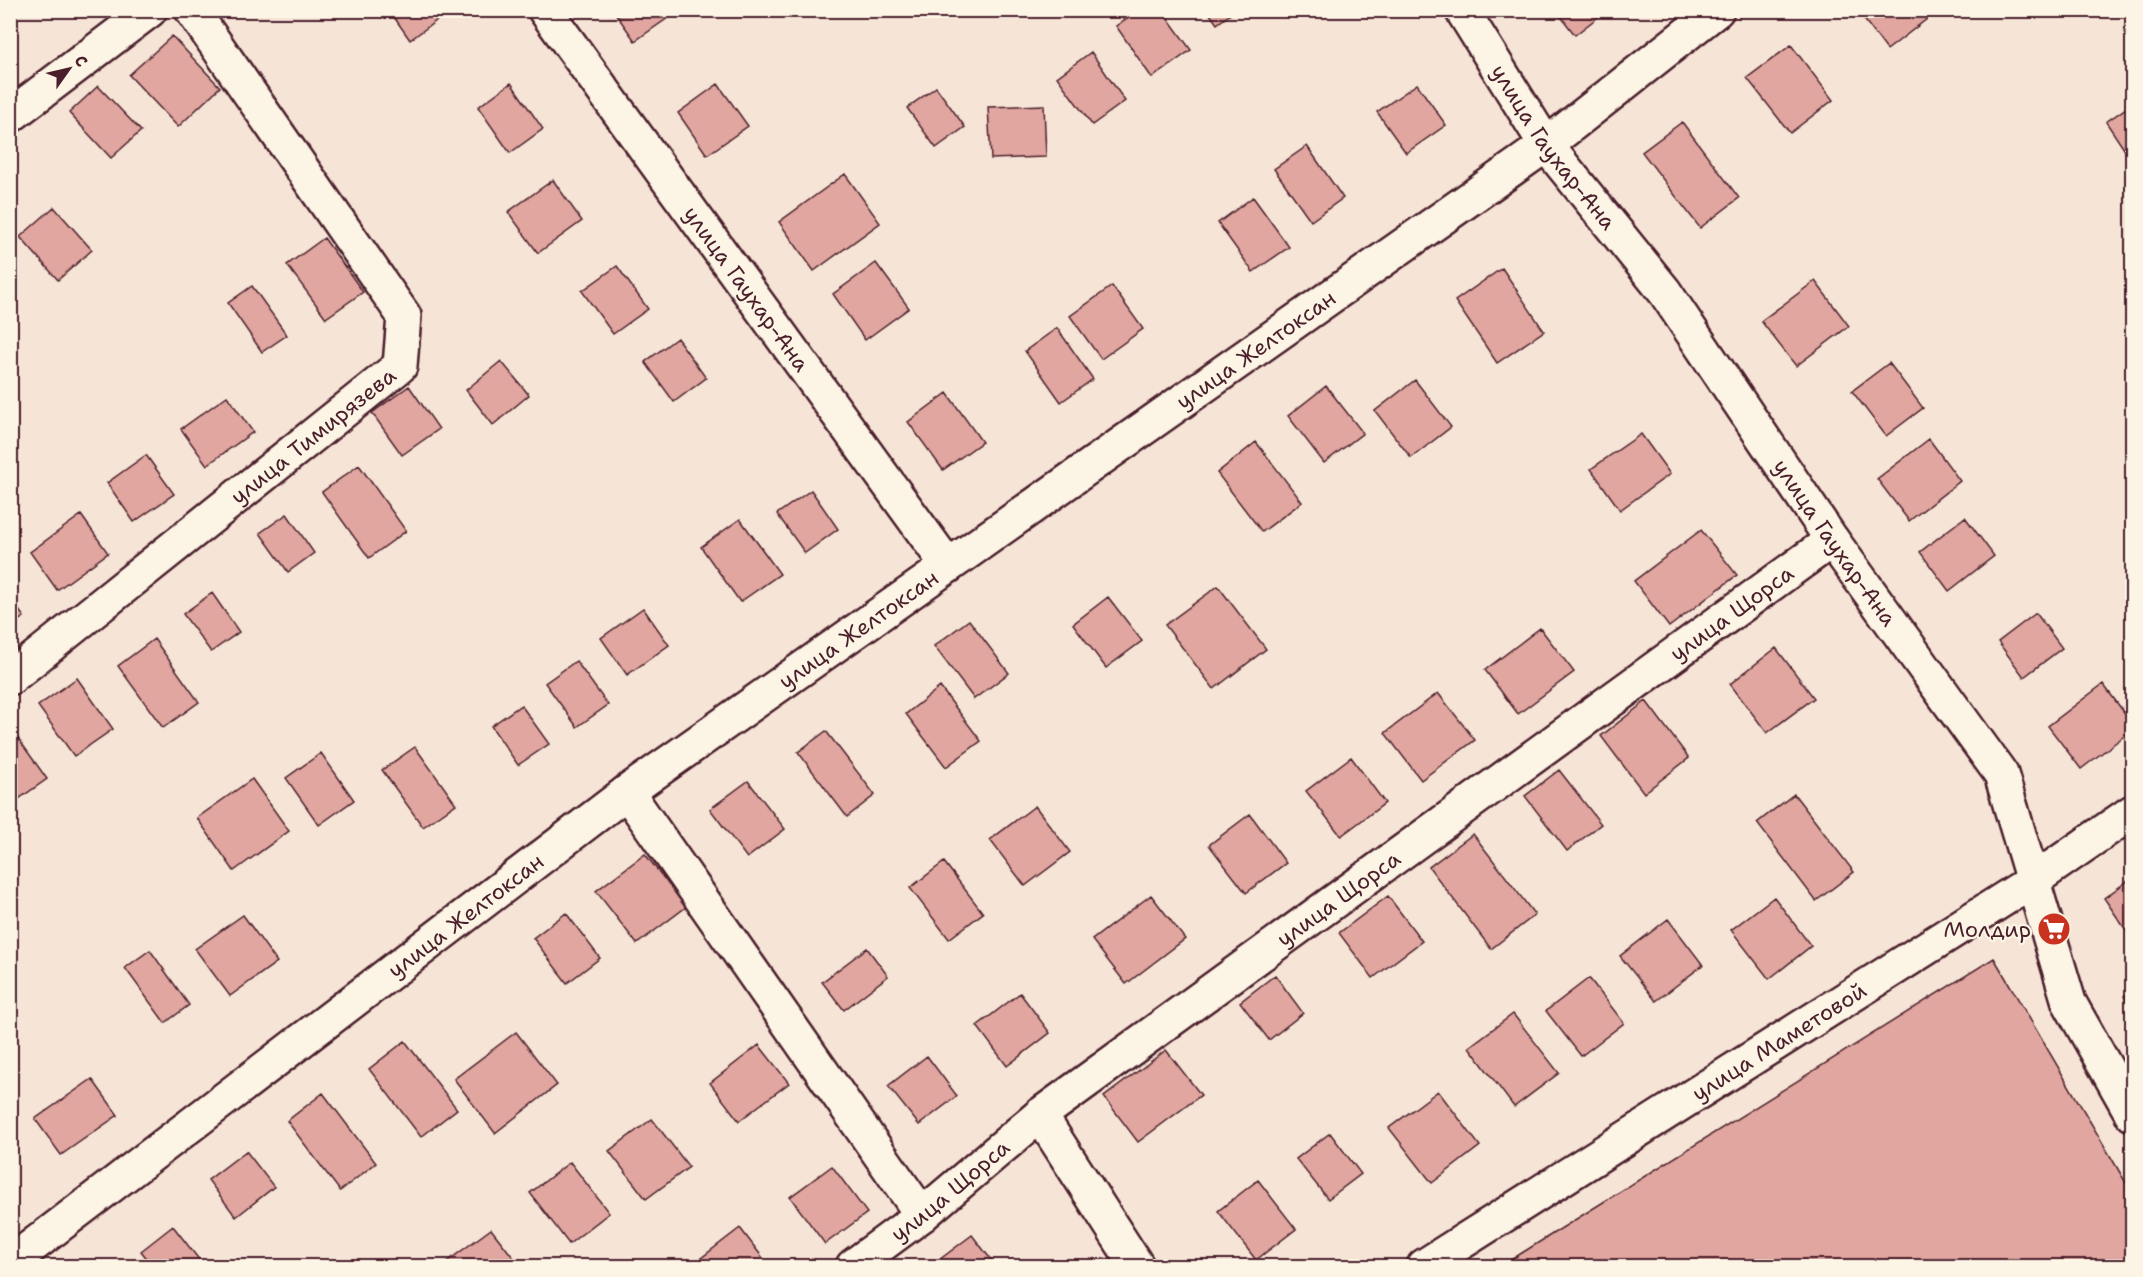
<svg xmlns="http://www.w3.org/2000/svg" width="2143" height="1277" font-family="'Shantell Sans',sans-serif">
	<rect width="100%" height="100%" fill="#f6e5d7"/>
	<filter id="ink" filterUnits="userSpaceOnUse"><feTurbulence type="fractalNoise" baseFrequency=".0167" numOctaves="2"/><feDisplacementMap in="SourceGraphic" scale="12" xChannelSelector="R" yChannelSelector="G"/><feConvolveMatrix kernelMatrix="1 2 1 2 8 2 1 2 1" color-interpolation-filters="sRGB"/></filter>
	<g filter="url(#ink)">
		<!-- building -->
		<path fill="#e0a69f" stroke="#4a1f2b" stroke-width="1.5" d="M389,10H451L410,40Z
			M613,10H673L675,13L635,41Z
			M1139,10H1162L1191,50L1152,78L1116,26Z
			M1207,10H1236L1217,24Z
			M1556,10H1607L1575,35Z
			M1857,10H1929L1932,15L1887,50Z
			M172,36L220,87L178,127L129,75Z
			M1791,45L1833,100L1790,133L1747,78Z
			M1091,52L1125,101L1092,125L1057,77Z
			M511,83L543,129L510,153L478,107Z
			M718,84L748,126L707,155L678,113Z
			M1417,84L1446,125L1406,153L1377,112Z
			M98,86L141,131L111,158L69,113Z
			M936,87L965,127L936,148L907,108Z
			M2132,104V161L2106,122Z
			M1044,105L1046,157L991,159L988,107Z
			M1682,122L1739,198L1700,228L1642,152Z
			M1307,146L1343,198L1311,221L1274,169Z
			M845,174L880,223L814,271L779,222Z
			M553,180L582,221L538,253L508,212Z
			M1253,197L1289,247L1253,272L1218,223Z
			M54,207L92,250L58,280L20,237Z
			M324,238L363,292L326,318L287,265Z
			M876,263L909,308L865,340L833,294Z
			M617,266L648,309L613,334L582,291Z
			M1502,268L1544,331L1497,363L1455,301Z
			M1815,281L1849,326L1796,366L1761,321Z
			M252,286L287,335L262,352L228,303Z
			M1112,286L1143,329L1101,359L1070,316Z
			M1057,328L1093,379L1061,402L1025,351Z
			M677,338L706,378L674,402L645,362Z
			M501,361L529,395L493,425L466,390Z
			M1889,363L1923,408L1886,436L1852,391Z
			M1415,380L1451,427L1411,458L1375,411Z
			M409,386L439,429L402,455L372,413Z
			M1326,386L1363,433L1324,463L1288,416Z
			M947,393L982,442L943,470L908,422Z
			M227,396L253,432L207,465L181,429Z
			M1641,434L1670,474L1620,510L1591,469Z
			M1929,439L1960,481L1909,521L1877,479Z
			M1256,442L1302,502L1262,532L1217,473Z
			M146,455L174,494L134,522L107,483Z
			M359,465L406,531L369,558L322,492Z
			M811,490L838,529L805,553L777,514Z
			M287,514L314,553L288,572L260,533Z
			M81,515L108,553L57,590L30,552Z
			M1965,517L1994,556L1949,591L1920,552Z
			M740,519L780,574L740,602L701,547Z
			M1701,530L1737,575L1669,627L1634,581Z
			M1218,586L1266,649L1214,689L1165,625Z
			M212,593L239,632L211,652L183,614Z
			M1108,597L1142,641L1106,668L1073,624Z
			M10,598L24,617L10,626Z
			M643,608L669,645L627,675L601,638Z
			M2036,613L2062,648L2024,677L1998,642Z
			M969,620L1009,673L974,699L934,646Z
			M1540,628L1574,672L1518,714L1485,670Z
			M154,639L199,702L163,728L118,666Z
			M1776,648L1814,698L1767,733L1730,684Z
			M576,661L608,705L577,727L545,683Z
			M77,678L113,729L74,756L38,706Z
			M2103,684L2132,723V730L2081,769L2048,726Z
			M940,687L981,741L946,767L906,714Z
			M1438,693L1475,740L1421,780L1385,733Z
			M1646,701L1689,758L1644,793L1601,736Z
			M521,705L549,744L518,765L491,726Z
			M826,731L875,795L847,817L798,752Z
			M15,734L47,779L10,805V737Z
			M415,747L456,804L423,827L382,770Z
			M321,753L354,800L319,825L286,778Z
			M1351,757L1385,803L1341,836L1306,791Z
			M1559,770L1601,824L1567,851L1525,796Z
			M252,779L289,831L234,871L197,818Z
			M748,781L785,829L747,858L710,809Z
			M1794,794L1854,872L1816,901L1757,823Z
			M1035,806L1070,852L1025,886L990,840Z
			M1250,814L1286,863L1246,893L1209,845Z
			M1473,834L1535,915L1491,949L1429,867Z
			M645,854L686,907L637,944L596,891Z
			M944,862L983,913L949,939L910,888Z
			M2132,878V934L2130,936L2104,898Z
			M1151,895L1185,939L1126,984L1092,940Z
			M1388,896L1422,941L1373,978L1339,933Z
			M1774,897L1811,946L1769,979L1731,930Z
			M566,913L600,958L567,983L533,938Z
			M243,915L277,962L230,996L195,949Z
			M1668,919L1703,965L1656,1001L1620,956Z
			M867,948L888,976L844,1010L822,982Z
			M150,950L189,1005L165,1023L125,968Z
			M1994,958L2132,1193V1266H1501Z
			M1275,975L1303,1013L1269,1040L1240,1002Z
			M1589,978L1624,1023L1581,1056L1546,1011Z
			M2132,991V1010L2124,996Z
			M1020,993L1050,1033L1007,1066L977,1026Z
			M1513,1014L1559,1073L1514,1107L1469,1047Z
			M516,1032L557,1085L495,1133L454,1079Z
			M405,1041L457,1109L421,1137L369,1069Z
			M759,1045L789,1083L739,1121L710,1083Z
			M1166,1050L1201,1095L1138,1142L1104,1097Z
			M927,1056L957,1096L919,1125L888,1086Z
			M92,1079L118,1115L61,1155L35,1119Z
			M1438,1091L1480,1146L1432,1183L1389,1128Z
			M323,1093L376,1163L340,1191L287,1121Z
			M652,1119L689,1167L646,1199L609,1151Z
			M1330,1133L1361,1174L1328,1199L1296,1159Z
			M246,1151L274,1187L236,1217L208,1180Z
			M570,1162L609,1213L569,1244L530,1193Z
			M832,1166L867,1213L825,1244L790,1197Z
			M1258,1180L1296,1229L1256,1260L1218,1211Z
			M173,1226L204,1266H153L141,1251Z
			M740,1228L769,1266H699L696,1262Z
			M491,1229L520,1266H441Z
			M972,1235L996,1266H931Z"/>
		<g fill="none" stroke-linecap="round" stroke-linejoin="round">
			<defs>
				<g id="street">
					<path d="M10,116L150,10"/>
					<path id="s1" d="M10,678L400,366L404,316L192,10"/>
					<path d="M627,792L922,1215"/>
					<path d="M1040,1115L1137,1266"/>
					<path id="s2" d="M853,1266L922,1215L1040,1115L1832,540"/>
					<path id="s3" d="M1424,1266L2034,880L2132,812"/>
				</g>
				<g id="secondary">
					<path id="s4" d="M545,10L948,566"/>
					<path id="s5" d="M1462,10L1546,145L1665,292L1832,540L2001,774L2069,1002L2132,1114"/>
					<path id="s6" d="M10,1263L627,792L1546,145L1717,10"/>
				</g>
			</defs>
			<!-- street casing -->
			<use href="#street" stroke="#4a1f2b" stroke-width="38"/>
			<!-- secondary casing -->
			<use href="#secondary" stroke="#4a1f2b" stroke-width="38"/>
			<!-- street -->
			<use href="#street" stroke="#fcf5e5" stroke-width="33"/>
			<!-- secondary -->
			<use href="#secondary" stroke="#fcf5e5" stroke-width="33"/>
		</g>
	</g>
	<!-- icons -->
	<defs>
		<symbol id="supermarket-disc" viewBox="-11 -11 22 22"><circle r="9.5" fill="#c8321e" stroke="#fcf5e5"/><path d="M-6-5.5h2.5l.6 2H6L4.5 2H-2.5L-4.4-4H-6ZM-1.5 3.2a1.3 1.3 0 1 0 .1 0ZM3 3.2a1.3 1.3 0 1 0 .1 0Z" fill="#fff"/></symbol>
	</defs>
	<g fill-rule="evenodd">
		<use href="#supermarket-disc" x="2035" y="910" width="38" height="38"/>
	</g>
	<g text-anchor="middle" stroke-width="4.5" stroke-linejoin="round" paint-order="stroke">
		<!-- street labels -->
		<g font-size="22" fill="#4a1f2b" stroke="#fcf5e5">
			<text dy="8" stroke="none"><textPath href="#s5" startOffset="165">улица Гаухар-Ана</textPath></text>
			<text dy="8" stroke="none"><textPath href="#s4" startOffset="344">улица Гаухар-Ана</textPath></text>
			<text dy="8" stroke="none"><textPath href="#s6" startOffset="1545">улица Желтоксан</textPath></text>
			<text dy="8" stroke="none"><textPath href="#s1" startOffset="388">улица Тимирязева</textPath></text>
			<text dy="8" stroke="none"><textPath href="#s5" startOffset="651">улица Гаухар-Ана</textPath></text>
			<text dy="8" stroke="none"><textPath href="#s2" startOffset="1095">улица Щорса</textPath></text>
			<text dy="8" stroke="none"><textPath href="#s6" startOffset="1059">улица Желтоксан</textPath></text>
			<text dy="8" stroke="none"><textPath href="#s2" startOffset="609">улица Щорса</textPath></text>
			<text dy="8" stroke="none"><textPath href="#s6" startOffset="573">улица Желтоксан</textPath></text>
			<text dy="8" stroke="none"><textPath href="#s3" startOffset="420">улица Маметовой</textPath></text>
			<text dy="8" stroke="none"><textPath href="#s2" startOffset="123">улица Щорса</textPath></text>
		</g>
		<!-- poi labels -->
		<g font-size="22" fill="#4a1f2b" stroke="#fcf5e5" text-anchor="end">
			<text x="2031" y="937">Молдир</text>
		</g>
	</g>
	<!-- margin -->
	<rect width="2143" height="1277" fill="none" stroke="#fcf5e5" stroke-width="36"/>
	<rect x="18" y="18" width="2107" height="1241" fill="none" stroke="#4a1f2b" stroke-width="2" filter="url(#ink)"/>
	<!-- north arrow -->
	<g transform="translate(69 69) rotate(56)" stroke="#fcf5e5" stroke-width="4.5" paint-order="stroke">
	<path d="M0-4.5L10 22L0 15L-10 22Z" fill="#4a1f2b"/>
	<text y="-9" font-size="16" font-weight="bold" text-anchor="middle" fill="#4a1f2b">С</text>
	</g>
</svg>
